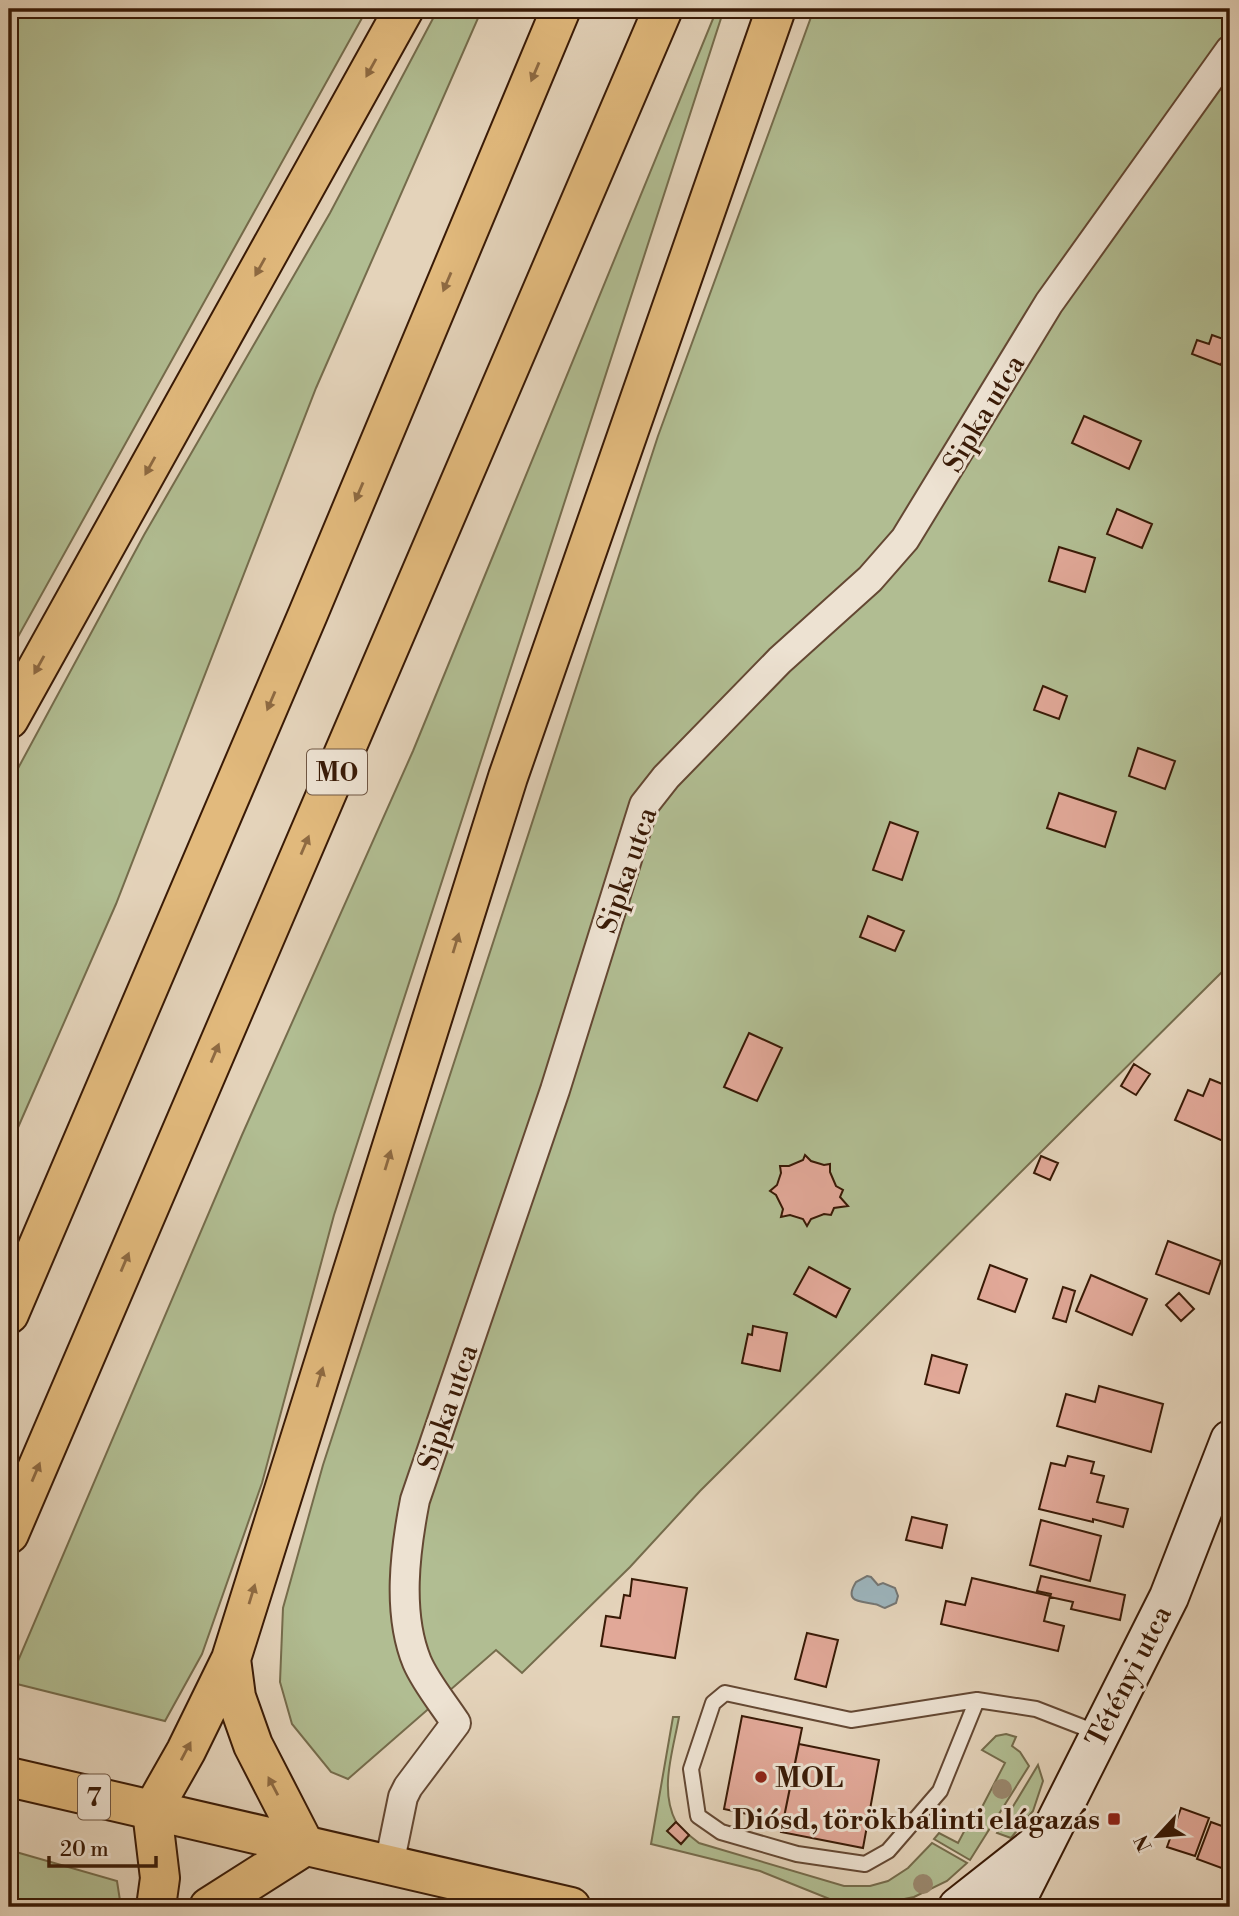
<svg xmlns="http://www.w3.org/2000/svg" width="1239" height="1916" font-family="'Libre Bodoni',serif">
	<rect width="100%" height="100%" fill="#e4d3ba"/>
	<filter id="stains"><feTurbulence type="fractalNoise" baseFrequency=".00286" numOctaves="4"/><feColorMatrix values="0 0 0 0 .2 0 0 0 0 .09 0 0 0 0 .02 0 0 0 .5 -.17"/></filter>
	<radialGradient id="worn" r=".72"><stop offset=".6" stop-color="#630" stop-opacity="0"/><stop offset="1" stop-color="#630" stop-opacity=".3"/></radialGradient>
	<!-- green -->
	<path fill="#b1bd92" stroke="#756c4c" stroke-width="2" d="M19,9H367L9,653V42Z
		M438,9H482L316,388L116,904L9,1148V785L144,535L330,213Z
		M717,9H724L334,1215L262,1483L202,1654L165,1721L9,1682L242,1135L413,751Z
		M814,9H1230V964L700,1491L630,1567L522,1673L496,1650L348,1779L331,1772L292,1724L280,1682L283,1608L323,1465L658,436Z
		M673,1717H679C673,1751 659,1790 676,1822L668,1831L681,1844L689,1835L699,1843L844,1886H870L888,1881L908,1868L932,1843L967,1863L947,1881L914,1897L870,1906L837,1902L760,1871L651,1844Z
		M1006,1734L1016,1737L1012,1746L1020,1752L1029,1766L970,1860L934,1839L939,1833L958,1843L976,1809H981L1005,1763L982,1750L996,1736Z
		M1038,1765L1043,1781L1033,1811L1011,1838L997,1833Z
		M9,1850L117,1881L121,1907H9Z"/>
	<!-- water -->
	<path fill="#9cb4bc" stroke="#747673" stroke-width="2" d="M867,1576L871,1577L878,1585L883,1583L895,1588L898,1596L896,1603L885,1608C881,1607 878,1604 874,1604C861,1601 843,1603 856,1582Z"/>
	<!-- building -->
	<path fill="#e1a898" stroke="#391a06" stroke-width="2" d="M1212,335L1229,341L1221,365L1192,354L1197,340L1209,344Z
		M1084,416L1141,441L1129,469L1072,443Z
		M1117,509L1152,524L1142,548L1107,534Z
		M1059,547L1095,558L1085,592L1049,581Z
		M1043,686L1067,696L1059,719L1034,710Z
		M1138,748L1175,761L1165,789L1129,776Z
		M1059,793L1116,812L1105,847L1047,828Z
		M890,822L918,832L902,880L873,870Z
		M868,916L904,931L895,951L860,937Z
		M749,1033L782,1048L757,1101L724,1087Z
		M1134,1064L1150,1074L1136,1095L1121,1086Z
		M1210,1079L1227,1086L1230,1081V1144L1175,1120L1188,1090L1203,1096Z
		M805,1155L811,1161L824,1165L830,1164V1172L836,1186L843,1190L840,1197L848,1206L834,1208L831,1215L824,1214L811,1219L807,1226L803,1219L790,1215L781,1217L783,1209L776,1195L770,1191L777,1185L781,1173L780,1166H789L803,1160Z
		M1041,1156L1058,1163L1050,1180L1034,1173Z
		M1168,1241L1221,1261L1209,1294L1156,1274Z
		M990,1265L1027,1279L1015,1312L978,1299Z
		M809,1267L850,1289L836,1317L794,1294Z
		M1091,1275L1147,1299L1132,1335L1076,1311Z
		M1063,1287L1075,1291L1066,1322L1053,1318Z
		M1179,1293L1194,1309L1181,1321L1166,1305Z
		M753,1326L787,1333L780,1371L742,1363L748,1334L752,1335Z
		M932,1355L967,1365L959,1393L925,1384Z
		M1099,1386L1163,1404L1151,1452L1057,1426L1066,1394L1095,1402Z
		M1068,1456L1094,1462L1091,1473L1104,1476L1097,1502L1128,1509L1123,1527L1093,1519V1522L1039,1509L1051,1463L1065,1466Z
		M912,1517L947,1525L942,1548L906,1540Z
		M1041,1520L1101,1536L1090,1581L1030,1565Z
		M1041,1576L1125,1595L1120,1620L1071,1609L1073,1602L1050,1597L1051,1594L1037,1591Z
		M972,1578L1050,1596L1044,1621L1064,1626L1058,1651L941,1624L946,1601L965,1605Z
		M632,1579L687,1588L675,1658L601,1646L606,1616L620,1618L624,1595L630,1596Z
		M807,1633L838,1640L826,1687L795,1679Z
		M742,1716L802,1728L783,1822L724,1809Z
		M799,1744L879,1760L863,1848L781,1832Z
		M1181,1808L1209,1818L1195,1856L1167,1847Z
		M676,1822L689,1835L681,1844L667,1831Z
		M1211,1822L1230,1829V1869L1228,1868L1227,1870L1197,1859Z"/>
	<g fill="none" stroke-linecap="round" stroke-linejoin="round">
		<defs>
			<path id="lane" d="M977,1700L940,1791L888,1851L865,1864L797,1854L721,1832L698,1816L691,1769L713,1703L725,1693L851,1720L977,1700L1036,1709L1098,1733"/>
			<path id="street" d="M389,1865L403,1797L408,1787L456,1723C443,1703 426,1683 417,1662C397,1613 405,1551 415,1500L555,1090L644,805L666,777L780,660L870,579L905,539L1049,303L1230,50"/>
			<path id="secondary" d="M958,1907L1039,1843
				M1013,1907L1169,1597L1230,1440"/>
			<path id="primary" d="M9,1777L571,1907"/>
			<path id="highway" d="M9,719L404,9
				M9,1314L308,614L561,9
				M9,1534L663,9
				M156,1907L160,1878L152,1811L186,1751L231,1659L508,777L776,9
				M209,1907L305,1846L253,1745L236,1697L231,1659"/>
		</defs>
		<!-- lane casing -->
		<use href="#lane" stroke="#644833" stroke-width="18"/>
		<!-- street casing -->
		<use href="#street" stroke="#644833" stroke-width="32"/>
		<!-- secondary casing -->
		<use href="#secondary" stroke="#391a06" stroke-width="42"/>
		<!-- primary casing -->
		<use href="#primary" stroke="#391a06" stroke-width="42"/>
		<!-- highway casing -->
		<use href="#highway" stroke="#391a06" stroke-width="42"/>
		<!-- lane -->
		<use href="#lane" stroke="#ede2d2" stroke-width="14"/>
		<!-- street -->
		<use href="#street" stroke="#ede2d2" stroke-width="28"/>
		<!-- secondary -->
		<use href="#secondary" stroke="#ede2d2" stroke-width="38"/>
		<!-- primary -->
		<use href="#primary" stroke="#e2ba7d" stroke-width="38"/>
		<!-- highway -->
		<use href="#highway" stroke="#e2ba7d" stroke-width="38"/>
	</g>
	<!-- trees -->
	<g fill="#9a886e">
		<circle cx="1002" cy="1789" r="10"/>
		<circle cx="923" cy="1884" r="10"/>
	</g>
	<!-- one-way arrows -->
	<defs><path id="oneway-solid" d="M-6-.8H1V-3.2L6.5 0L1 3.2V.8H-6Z" transform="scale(1.75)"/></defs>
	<g fill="#8e6a42">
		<use href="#oneway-solid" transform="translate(371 68) rotate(119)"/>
		<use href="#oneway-solid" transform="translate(535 72) rotate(113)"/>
		<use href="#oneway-solid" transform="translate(260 267) rotate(119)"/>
		<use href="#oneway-solid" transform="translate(447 282) rotate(113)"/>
		<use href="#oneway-solid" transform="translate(150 466) rotate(119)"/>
		<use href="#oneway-solid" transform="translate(359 492) rotate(113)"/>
		<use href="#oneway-solid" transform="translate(39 665) rotate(119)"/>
		<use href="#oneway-solid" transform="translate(271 701) rotate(113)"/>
		<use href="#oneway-solid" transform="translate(305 845) rotate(-67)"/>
		<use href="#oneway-solid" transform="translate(456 943) rotate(-73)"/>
		<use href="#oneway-solid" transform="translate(215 1053) rotate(-67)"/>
		<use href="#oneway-solid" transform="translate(388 1160) rotate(-73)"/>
		<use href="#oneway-solid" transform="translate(125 1262) rotate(-67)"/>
		<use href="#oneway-solid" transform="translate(320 1377) rotate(-73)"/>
		<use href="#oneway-solid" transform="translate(36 1472) rotate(-67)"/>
		<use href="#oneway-solid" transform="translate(252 1594) rotate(-73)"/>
		<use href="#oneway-solid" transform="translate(186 1751) rotate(-62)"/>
		<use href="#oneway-solid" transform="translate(273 1786) rotate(-118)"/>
	</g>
	<!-- markers -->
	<g fill="#8f2418" stroke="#ede2d2" stroke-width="2.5">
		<circle cx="761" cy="1777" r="7"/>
		<rect x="1107" y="1812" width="14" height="14" rx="3.5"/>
	</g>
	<g text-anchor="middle" stroke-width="6" stroke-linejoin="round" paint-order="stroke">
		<!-- shield labels -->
		<g fill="#ede2d2" stroke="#6f5643" stroke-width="2">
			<rect x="307" y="749.5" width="60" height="45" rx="5"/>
			<rect x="78" y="1774.5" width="32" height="45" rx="5"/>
		</g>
		<g font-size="26" font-weight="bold" fill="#391a06">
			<text x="337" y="781">M0</text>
			<text x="94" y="1806">7</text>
		</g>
		<!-- street labels -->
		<g font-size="28" fill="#391a06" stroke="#ede2d2">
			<text transform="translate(983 413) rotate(-59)" y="10">Sipka utca</text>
			<text transform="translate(626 870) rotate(-71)" y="10">Sipka utca</text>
			<text transform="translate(447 1407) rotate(-71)" y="10">Sipka utca</text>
			<text transform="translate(1128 1676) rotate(-63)" y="10">Tétényi utca</text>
		</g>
		<!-- poi labels -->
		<g font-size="28" font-weight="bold" fill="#391a06" stroke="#ede2d2" text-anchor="start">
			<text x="775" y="1787">MOL</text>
			<text x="1100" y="1829" text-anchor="end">Diósd, törökbálinti elágazás</text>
		</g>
	</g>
	<!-- margin -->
	<rect width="1239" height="1916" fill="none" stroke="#e4d3ba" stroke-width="35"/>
	<rect x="10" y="10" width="1218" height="1895" fill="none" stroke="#391a06" stroke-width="3.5"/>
	<rect x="18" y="18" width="1204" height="1881" fill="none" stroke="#391a06" stroke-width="2"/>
	<!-- north arrow -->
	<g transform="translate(1158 1836) rotate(244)" stroke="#ede2d2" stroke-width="5" paint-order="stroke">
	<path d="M0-5L12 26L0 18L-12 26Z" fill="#391a06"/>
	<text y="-10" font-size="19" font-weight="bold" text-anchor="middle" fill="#391a06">N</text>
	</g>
	<!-- scale -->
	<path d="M49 1856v10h107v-10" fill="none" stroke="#391a06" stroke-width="3.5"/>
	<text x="60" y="1856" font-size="21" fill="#391a06" stroke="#ede2d2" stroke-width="5" paint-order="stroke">20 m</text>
	<rect width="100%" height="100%" filter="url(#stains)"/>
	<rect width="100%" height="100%" fill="url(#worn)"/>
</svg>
